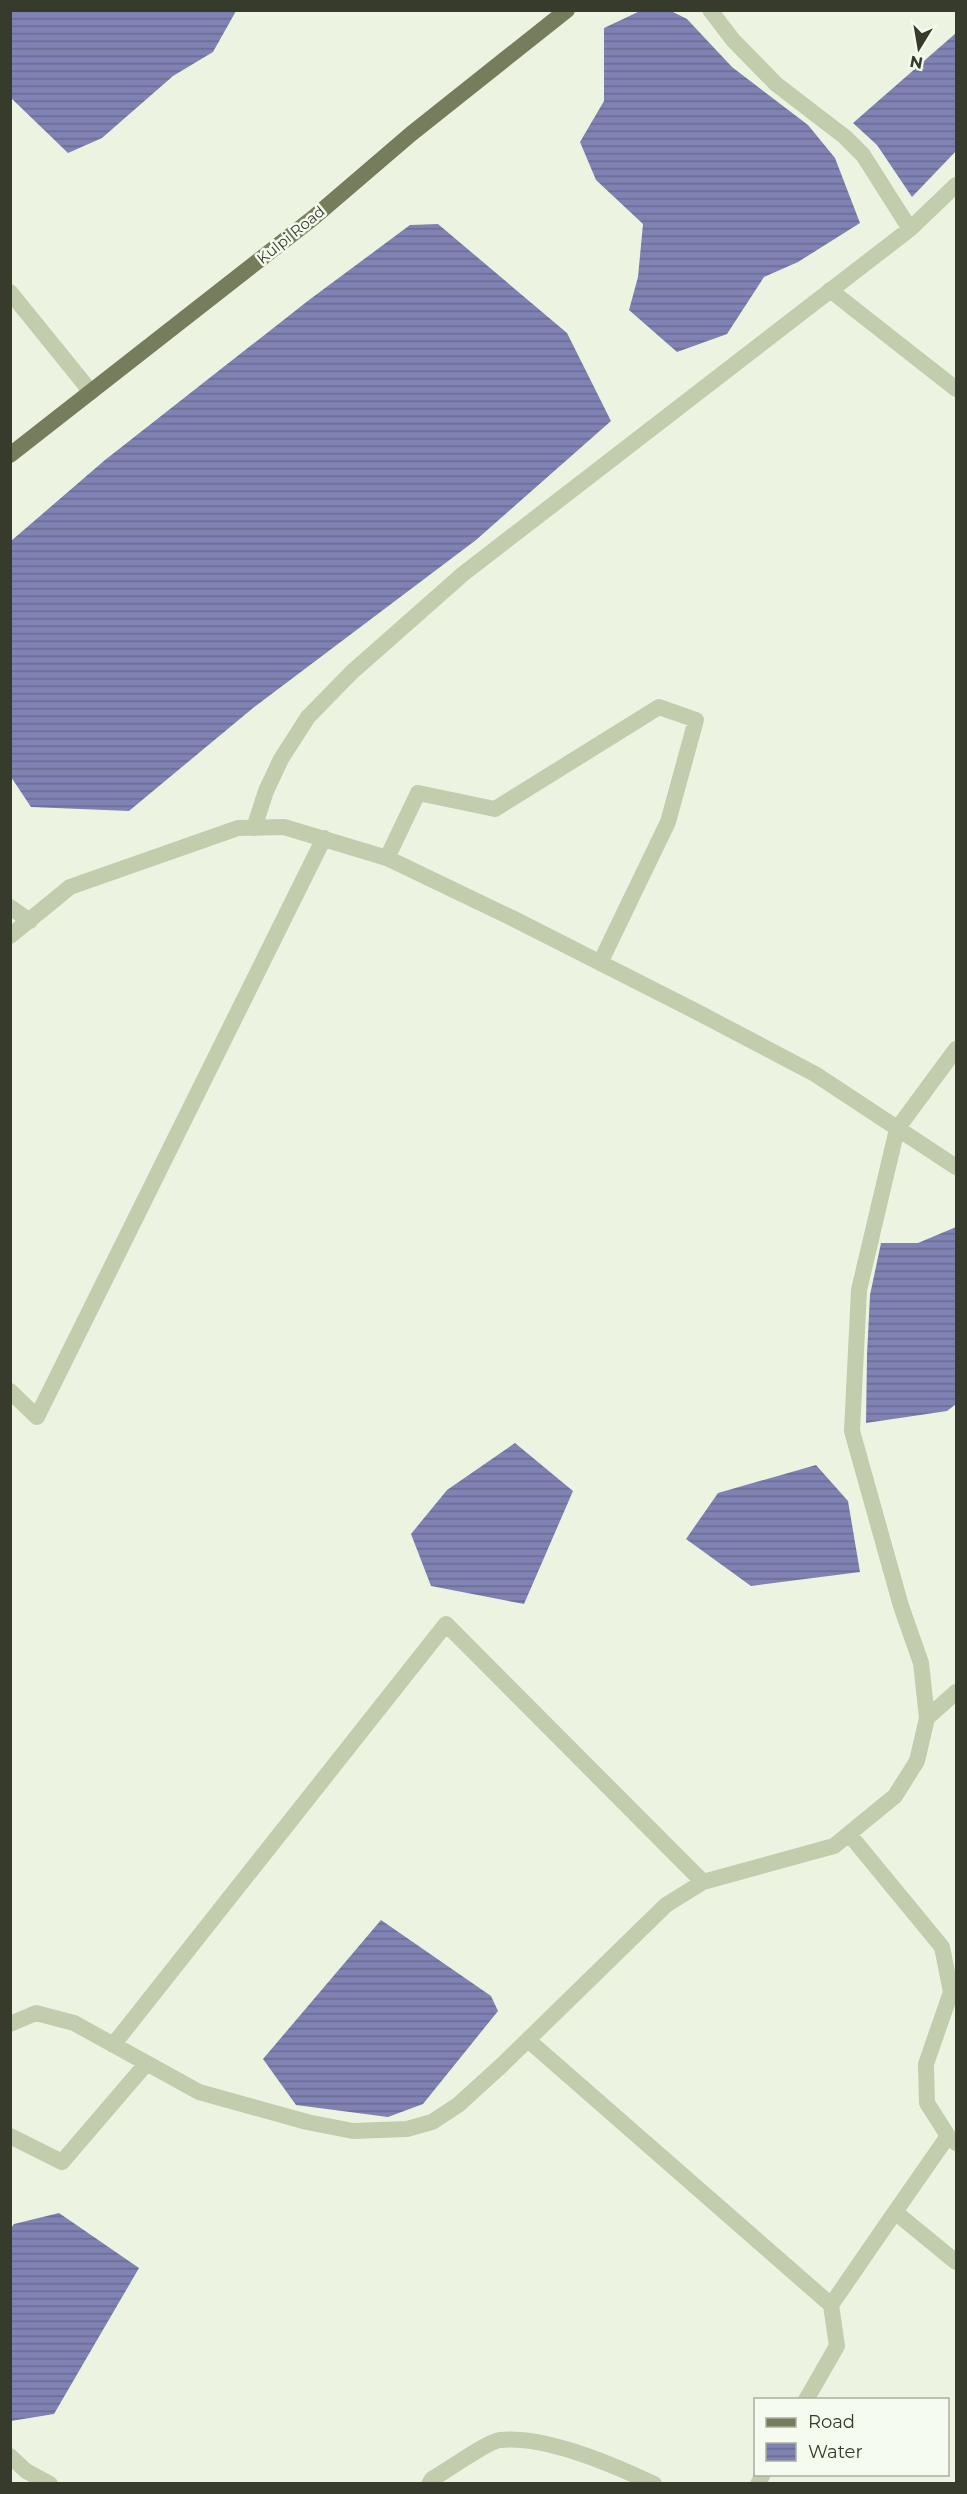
<svg xmlns="http://www.w3.org/2000/svg" width="967" height="2494" font-family="Montserrat,sans-serif">
	<defs>
		<pattern id="water-rules" width="6" height="5" patternUnits="userSpaceOnUse" patternTransform="scale(1.5)"><rect width="6" height="5" fill="#7f82b2"/><path d="M0 2.5h6" fill="none" stroke="#696c91"/></pattern>
	</defs>
	<rect width="100%" height="100%" fill="#ecf4e1"/>
	<!-- water -->
	<path fill="url(#water-rules)" d="M10,11L11,10L236,11L213,52L173,76L102,138L68,153L11,98Z
		M640,11H671L687,19L732,67L808,125L835,158L860,223L798,262L764,277L727,334L677,352L629,310L638,277L643,224L596,180L580,142L604,101V28Z
		M956,33V151L912,197L877,145L853,123Z
		M438,224L567,333L611,421L476,540L253,708L129,811L31,807L11,777V541L105,460L309,300L410,225Z
		M956,1227V1404L947,1411L866,1423L867,1355L870,1295L881,1243H918Z
		M515,1443L573,1491L524,1604L431,1586L411,1534L447,1490Z
		M816,1465L848,1501L860,1572L751,1586L686,1539L718,1493Z
		M381,1920L491,1996L498,2011L423,2104L388,2117L296,2105L263,2059Z
		M59,2213L139,2268L54,2414L11,2421V2228L14,2224Z"/>
	<g fill="none" stroke-linecap="round" stroke-linejoin="round">
		<!-- minor -->
		<path stroke="#c1cdac" stroke-width="16" d="M710,10L733,40L776,84L845,137L863,155L910,229
			M830,290L956,389
			M10,292L91,392
			M254,828L266,791L281,759L308,717L352,672L463,574L910,229L956,185
			M387,858L418,793L495,809L659,707L696,720L668,822L600,963
			M10,907L30,921
			M10,936L70,887L238,828L284,827L387,858L512,918L701,1014L815,1074L956,1167
			M10,1391L37,1417L324,838
			M927,1718L956,1692
			M849,1834L942,1947L951,1992L926,2064L927,2103L948,2136L956,2143
			M10,2024L36,2013L74,2023L199,2092L307,2122L353,2131L407,2129L432,2122L458,2105L502,2065L666,1905L703,1882L834,1846L895,1796L917,1761L927,1718L921,1663L901,1606L852,1431L859,1290L897,1129L956,1049
			M528,2040L831,2305
			M113,2045L446,1624L703,1882
			M10,2136L62,2162L146,2064
			M948,2136L895,2212L956,2262
			M806,2400L837,2346L831,2305L895,2212
			M10,2456L26,2471L50,2484
			M429,2484L432,2479C445,2472 488,2441 500,2440C544,2435 614,2465 654,2484
			M758,2484L763,2474"/>
		<!-- primary -->
		<path stroke="#757d5c" stroke-width="16" d="M10,455L313,218L411,134L567,10"/>
	</g>
	<g text-anchor="middle" stroke-width="5" stroke-linejoin="round" paint-order="stroke">
		<!-- street labels -->
		<g font-size="15" fill="#373b2b" stroke="#f5fbee">
			<text transform="translate(291 235) rotate(-39)" y="5">Kulpi Road</text>
		</g>
	</g>
	<!-- border -->
	<rect width="967" height="2494" fill="none" stroke="#373b2b" stroke-width="24"/>
	<!-- legend -->
	<rect x="754" y="2398" width="195" height="78" fill="#f5fbee" stroke="#a9aea0" stroke-width="1.5"/>
	<rect x="766" y="2418" width="30" height="9" fill="#757d5c" stroke="#a9aea0" stroke-width="1.5"/>
	<text x="808" y="2428" font-size="18" fill="#373b2b">Road</text>
	<rect x="766" y="2443" width="30" height="18" fill="url(#water-rules)" stroke="#a9aea0" stroke-width="1.5"/>
	<text x="808" y="2458" font-size="18" fill="#373b2b">Water</text>
	<!-- north arrow -->
	<g transform="translate(919 48) rotate(191)" stroke="#f5fbee" stroke-width="4.5" paint-order="stroke">
	<path d="M0-4.5L10 22L0 15L-10 22Z" fill="#373b2b"/>
	<text y="-9" font-size="16" font-weight="bold" text-anchor="middle" fill="#373b2b">N</text>
	</g>
</svg>
